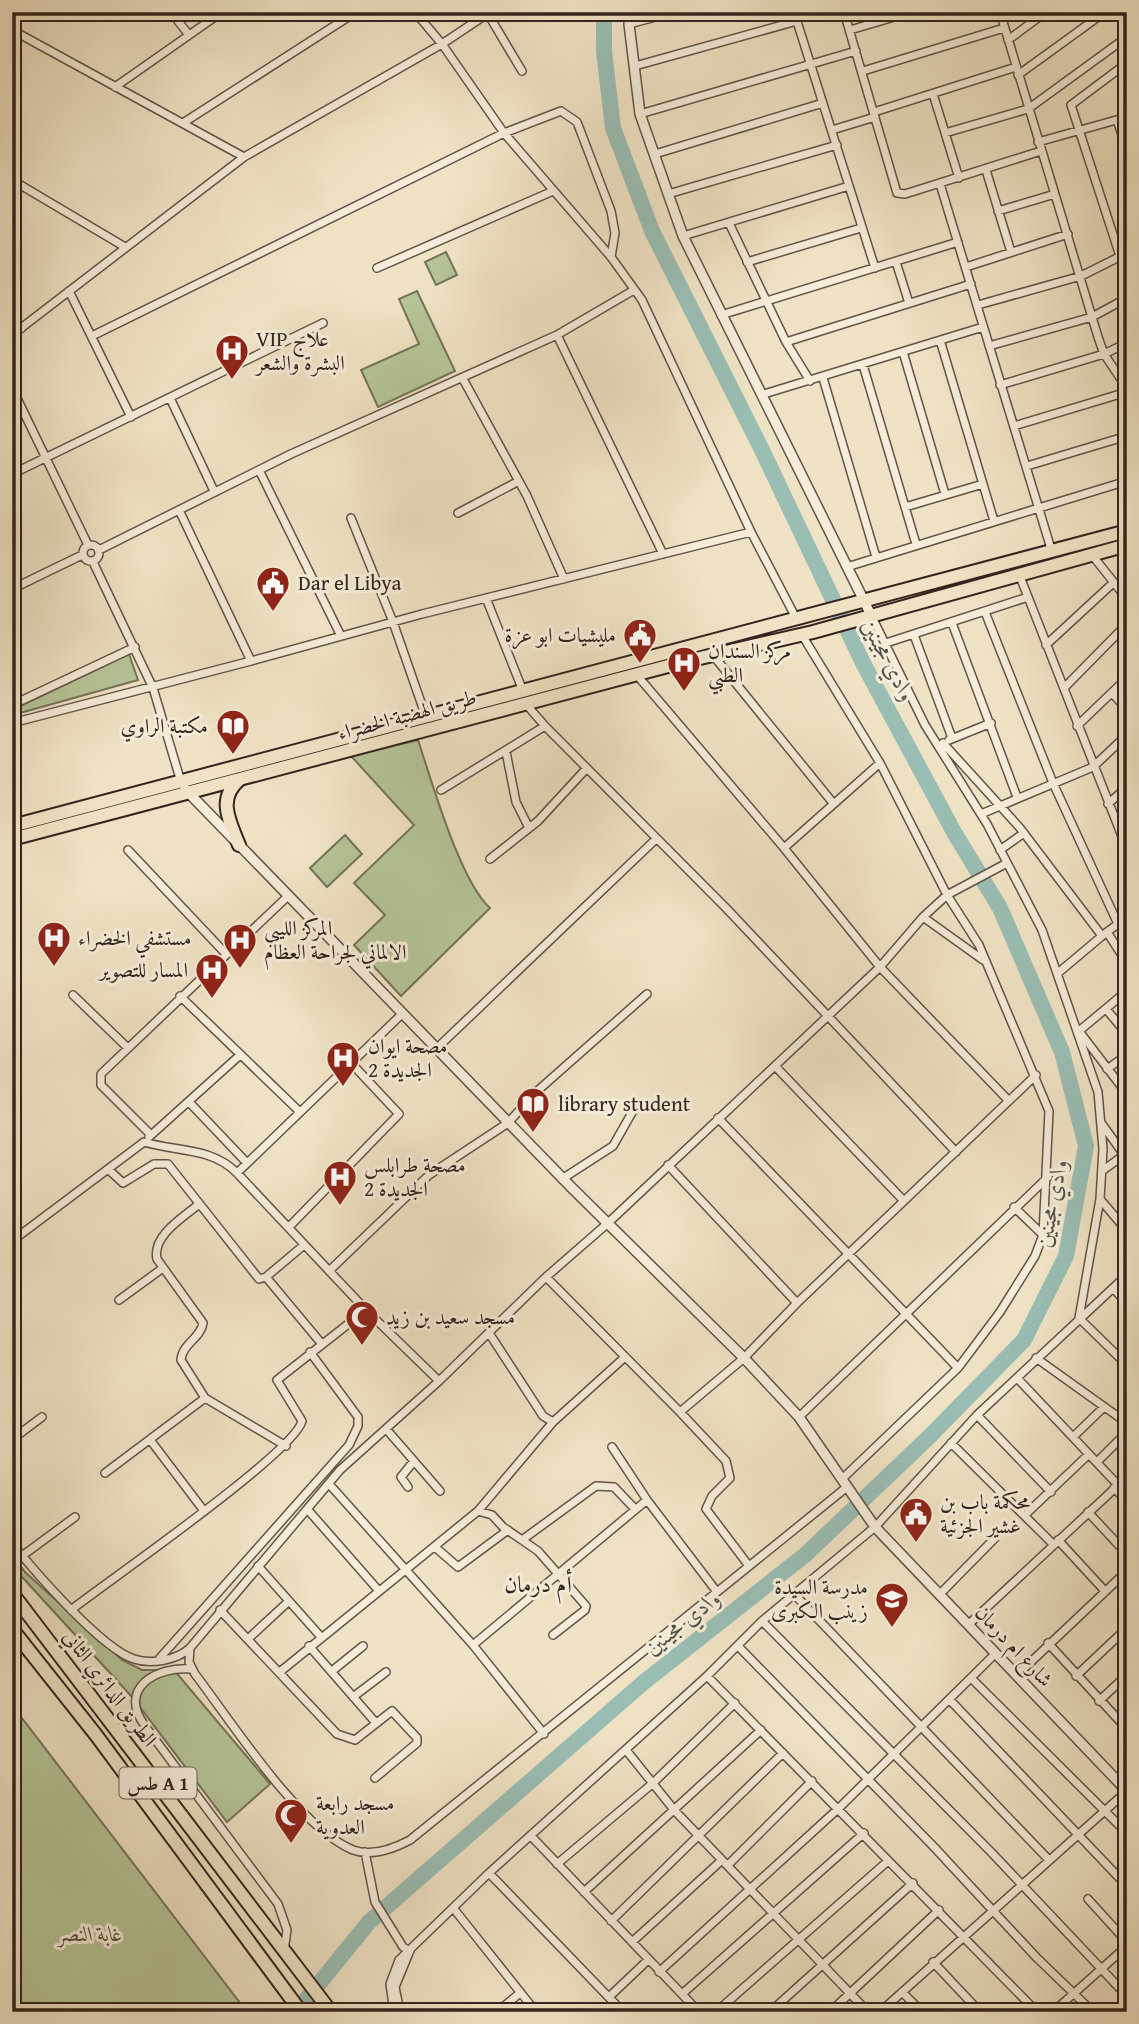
<svg xmlns="http://www.w3.org/2000/svg" width="1139" height="2024" font-family="'Gentium Book Plus',Amiri,serif">
	<rect width="100%" height="100%" fill="#f0e3c5"/>
	<filter id="stains"><feTurbulence type="fractalNoise" baseFrequency=".00286" numOctaves="4"/><feColorMatrix values="0 0 0 0 .2 0 0 0 0 .09 0 0 0 0 .02 0 0 0 .5 -.17"/></filter>
	<radialGradient id="worn" r=".72"><stop offset=".6" stop-color="#630" stop-opacity="0"/><stop offset="1" stop-color="#630" stop-opacity=".3"/></radialGradient>
	<!-- green -->
	<path fill="#b5c598" stroke="#74745b" stroke-width="2" d="M446,252L457,275L436,285L425,262Z
		M417,291L455,371L378,407L361,370L419,344L399,299Z
		M129,654L138,680L13,715L12,710Z
		M418,740C432,782 460,881 490,908L401,996L354,945L385,915L354,883L414,825L351,756Z
		M345,835L362,854L327,887L310,868Z
		M12,1556L25,1572L122,1660L142,1670H174L270,1784L227,1822L133,1698L12,1566Z
		M12,1705L247,2012H12Z"/>
	<g fill="none" stroke-linecap="round" stroke-linejoin="round">
		<!-- river -->
		<path stroke="#9abeb4" stroke-width="16" d="M296,2012L369,1922L644,1682L805,1555L929,1437L1024,1340L1066,1256L1086,1146L1062,1052L1000,908L955,834L864,665L762,450L652,231L613,128L604,51V12"/>
		<defs>
			<path id="minor" d="M171,12L189,35
				M415,12L442,44L504,133L611,257L642,300L751,532L797,620
				M794,12L875,268
				M844,12L897,193L905,194L1041,151
				M1000,12L1098,337L1104,354L1127,388
				M488,14L522,71
				M629,24L674,12
				M12,30L244,157
				M850,30L911,12
				M1008,40L1046,12
				M635,66L797,21
				M863,71L1004,28
				M1018,75L1105,12
				M115,87L222,12
				M933,94L959,178
				M874,112L1016,67
				M640,114L856,51
				M1117,120L1127,149
				M183,123L356,12
				M832,130L875,117
				M945,133L1028,109L1127,37
				M1038,142L1127,117
				M655,154L823,103
				M986,170L1011,252
				M12,180L125,247
				M940,184L1052,552
				M668,194L837,145
				M998,211L1055,194
				M729,223L786,342L810,381
				M683,236L849,186
				M1120,256L1071,105L1127,63
				M747,262L861,228
				M896,262L909,303
				M966,267L1068,234
				M377,268L553,191
				M69,291L131,417
				M978,305L1081,276L1127,253
				M721,315L958,242
				M12,323L22,328
				M12,335L244,157L442,44L490,12
				M557,335L663,554
				M92,336L504,133L561,111L577,122L611,211L615,233L611,257
				M940,340L994,521
				M786,342L971,284
				M989,346L1092,317L1127,298
				M903,352L945,494
				M863,365L916,544
				M823,378L876,557
				M463,379L527,496L564,579
				M1000,385L1104,354L1127,343
				M12,388L88,545
				M764,394L983,327
				M170,398L214,491
				M1014,426L1127,392
				M1027,466L1127,436
				M259,470L341,636
				M12,474L323,323
				M905,507L983,484
				M458,513L519,481
				M351,518L393,622L426,717
				M83 553a8 8 0 1 1 16 0a8 8 0 1 1-16 0Z
				M99,550L291,454L557,335L634,290
				M1092,555L1127,599
				M93,562L153,688L181,782
				M850,566L1127,481
				M1019,574L1127,849
				M12,589L82,555
				M486,598L523,691
				M985,612L1053,783L1118,924L1107,932
				M871,615L925,725L987,824L1042,930L1098,1092L1103,1149L1100,1199L1079,1318
				M952,623L1017,797
				M802,635L880,763L947,895L1007,863
				M914,635L952,738
				M886,643L1028,597
				M1046,645L1112,584
				M712,654L833,803
				M251,661L422,614L751,532
				M636,674L784,848L880,967L1009,1101
				M1064,688L1127,624
				M1112,693L1127,709
				M525,703L545,726
				M12,705L135,647
				M12,723L251,661L179,510
				M1077,726L1127,678
				M949,740L991,723
				M943,743L1020,828L1102,936L1107,932L1127,963
				M506,752L516,802L529,828
				M441,790L545,726L727,909L956,1152
				M1108,804L1127,787
				M981,814L1093,767L1127,735
				M784,848L880,763
				M128,850L226,954
				M1000,850L1024,833
				M490,859L538,821L586,769
				M923,917L983,960
				M1058,973L1102,936
				M1127,991L1079,1031L1127,1094
				M73,995L128,1048
				M180,996L300,1112
				M1106,1009L1127,1034
				M436,1049L656,839
				M775,1066L904,1201
				M1107,1069L1127,1055
				M189,1102L247,1163
				M718,1118L958,1368
				M1102,1124L1127,1159
				M151,1135L101,1085V1074L287,897
				M149,1137L239,1056
				M668,1165L797,1303
				M109,1170L123,1183L154,1164H168L259,1279L266,1277L304,1245
				M1102,1171L1124,1155
				M237,1173L402,1014
				M562,1179L613,1146L634,1109
				M1100,1199L1127,1231
				M198,1205C182,1218 152,1236 157,1259L203,1323C201,1338 182,1344 181,1360L205,1398L286,1446
				M1014,1207L1043,1235
				M1117,1219L1127,1211
				M289,1227L399,1114L352,1064
				M12,1241L144,1142C178,1152 211,1147 237,1173L366,1310L439,1381L340,1470L190,1648L189,1662L195,1674C231,1721 299,1828 353,1850C372,1857 393,1849 410,1840L847,1487
				M329,1271L429,1175L508,1123L535,1093L647,994
				M266,1277L321,1343
				M546,1277L680,1412
				M1113,1288L1127,1303
				M119,1300L163,1268
				M1079,1318L1127,1365
				M489,1333L543,1416L553,1422L625,1357
				M1036,1358L1127,1423
				M1017,1378L1118,1485
				M439,1381L546,1277L608,1223L880,967L923,917L947,895L979,945L1049,1111L1043,1235L1035,1256L1000,1312L958,1368L842,1479
				M977,1415L1051,1492
				M799,1417L1048,1177
				M387,1430L440,1491
				M12,1433L18,1435L42,1417
				M1073,1437L1104,1407
				M151,1441L204,1511
				M951,1443L1053,1544
				M612,1447L647,1500
				M1097,1462L1127,1432
				M105,1473L205,1398
				M330,1485L473,1645L544,1734
				M408,1487L401,1477L414,1461
				M1114,1488L1127,1501
				M308,1510L379,1591
				M478,1511L492,1515L503,1527L538,1551L586,1606L585,1610L553,1635
				M1088,1512L1127,1554
				M1025,1515L1089,1454
				M522,1540L596,1486L614,1487L635,1509
				M1058,1540L1104,1590
				M12,1543C34,1571 102,1649 134,1659C151,1665 177,1660 190,1648
				M435,1547L458,1567L508,1530
				M22,1556L75,1517
				M258,1566L321,1637
				M749,1566L706,1509L712,1496L730,1478L726,1461L680,1412L744,1358L797,1303L1036,1075
				M794,1594L1049,1860
				M940,1594L995,1538
				M71,1610C108,1581 295,1452 302,1421L277,1380L366,1310
				M220,1610L337,1734L355,1740L392,1711L417,1738V1743L375,1778
				M762,1621L992,1853L1127,1996
				M969,1624L1127,1477
				M249,1638L289,1601
				M1048,1643L1127,1729
				M473,1645L647,1500L717,1592
				M309,1646L376,1723
				M739,1647L934,1847L1036,1957L1093,2012
				M159,1659L349,1445L358,1426V1417L310,1352
				M191,1669C157,1666 117,1688 145,1726L278,1904L287,1930L284,1951
				M281,1671L478,1511L553,1422
				M332,1671L363,1646
				M1017,1675L1127,1571
				M707,1676L1037,2012
				M1076,1676L1127,1628
				M971,1678L1127,1833
				M353,1697L386,1672
				M950,1700L1127,1886
				M1099,1701L1127,1675
				M626,1750L675,1811L868,2012
				M531,1836L699,2012
				M365,1852L375,1902L403,1947L410,1951
				M557,1864L652,1784L735,1703
				M728,1865L812,1781
				M489,1873L623,2012
				M584,1892L761,1730
				M1088,1899L1127,1942
				M454,1909L536,2012
				M611,1921L783,1753
				M632,1942L722,1860
				M933,1962L980,2012
				M659,1972L839,1808L996,1653
				M902,1992L922,2012
				M682,1994L864,1833
				M609,1997L648,1960
				M394,2012L390,1984L399,1960L489,1873L707,1676L762,1621L875,1527L977,1415L1127,1275
				M400,2012L395,1987L409,1953
				M497,2012L520,1993
				M716,2012L888,1861
				M770,2012L913,1883
				M830,2012L939,1910
				M880,2012L1127,1791
				M1053,2012L1127,1946"/>
			<path id="tertiary" d="M634,12L629,24L640,114L683,236L871,615
				M185,789L571,1187L744,1358L799,1417L875,1527L1127,1791"/>
			<path id="primary" d="M12,826L1127,531
				M12,839L687,661L813,632L1127,545
				M239,845C230,822 216,799 240,779"/>
			<path id="trunk" d="M12,1593L331,2012
				M12,1629L96,1735L301,2012"/>
		</defs>
		<!-- minor casing -->
		<use href="#minor" stroke="#625448" stroke-width="10"/>
		<!-- tertiary casing -->
		<use href="#tertiary" stroke="#625448" stroke-width="12"/>
		<!-- primary casing -->
		<use href="#primary" stroke="#33241e" stroke-width="16"/>
		<!-- trunk casing -->
		<use href="#trunk" stroke="#33241e" stroke-width="16"/>
		<!-- minor -->
		<use href="#minor" stroke="#f5edd9" stroke-width="7"/>
		<!-- tertiary -->
		<use href="#tertiary" stroke="#f5edd9" stroke-width="9"/>
		<!-- primary -->
		<use href="#primary" stroke="#f0e3c5" stroke-width="12"/>
		<!-- trunk -->
		<use href="#trunk" stroke="#f0e3c5" stroke-width="12"/>
	</g>
	<!-- icons -->
	<defs>
		<symbol id="hospital-pin" viewBox="-11 -11 22 30"><path d="M0 17L-7.5 6A9.5 9.5 0 1 1 7.5 6Z" fill="#8f2418" stroke="#f5edd9"/><path d="M-5-5h3v3.5h4V-5h3V5h-3V1.5h-4V5h-3Z" fill="#fff"/></symbol>
		<symbol id="civic-pin" viewBox="-11 -11 22 30"><path d="M0 17L-7.5 6A9.5 9.5 0 1 1 7.5 6Z" fill="#8f2418" stroke="#f5edd9"/><path d="M-.6-6.5H3V-4.5H.6V-3L4-1V1h2V6H-6V1h2V-1L-.6-3ZM-1.2 2.5V6h2.4V2.5Z" fill="#fff"/></symbol>
		<symbol id="library-pin" viewBox="-11 -11 22 30"><path d="M0 17L-7.5 6A9.5 9.5 0 1 1 7.5 6Z" fill="#8f2418" stroke="#f5edd9"/><path d="M-6-4Q-3-5.5-.7-3.5V5Q-3 3-6 4ZM6-4Q3-5.5 .7-3.5V5Q3 3 6 4Z" fill="#fff"/></symbol>
		<symbol id="mosque-pin" viewBox="-11 -11 22 30"><path d="M0 17L-7.5 6A9.5 9.5 0 1 1 7.5 6Z" fill="#8f2418" stroke="#f5edd9"/><path d="M3.5-4.9A6 6 0 1 0 3.5 4.9A5 5 0 1 1 3.5-4.9Z" fill="#fff"/></symbol>
		<symbol id="school-pin" viewBox="-11 -11 22 30"><path d="M0 17L-7.5 6A9.5 9.5 0 1 1 7.5 6Z" fill="#8f2418" stroke="#f5edd9"/><path d="M0-5L7-2L0 1L-7-2ZM-4 1L0 2.5L4 1V4Q0 6-4 4Z" fill="#fff"/></symbol>
	</defs>
	<g fill-rule="evenodd">
		<use href="#hospital-pin" x="213" y="332" width="38" height="52"/>
		<use href="#civic-pin" x="254" y="564" width="38" height="52"/>
		<use href="#civic-pin" x="621" y="616" width="38" height="52"/>
		<use href="#hospital-pin" x="665" y="644" width="38" height="52"/>
		<use href="#library-pin" x="214" y="707" width="38" height="52"/>
		<use href="#hospital-pin" x="35" y="919" width="38" height="52"/>
		<use href="#hospital-pin" x="221" y="921" width="38" height="52"/>
		<use href="#hospital-pin" x="193" y="951" width="38" height="52"/>
		<use href="#hospital-pin" x="324" y="1039" width="38" height="52"/>
		<use href="#library-pin" x="514" y="1085" width="38" height="52"/>
		<use href="#hospital-pin" x="321" y="1158" width="38" height="52"/>
		<use href="#mosque-pin" x="343" y="1298" width="38" height="52"/>
		<use href="#civic-pin" x="897" y="1495" width="38" height="52"/>
		<use href="#school-pin" x="873" y="1580" width="38" height="52"/>
		<use href="#mosque-pin" x="272" y="1796" width="38" height="52"/>
	</g>
	<g text-anchor="middle" stroke-width="6" stroke-linejoin="round" paint-order="stroke">
		<!-- shield labels -->
		<rect fill="#f5edd9" stroke="#6d6056" stroke-width="2" x="119.5" y="1767.5" width="77" height="31" rx="5"/>
		<g font-size="19" font-weight="bold" fill="#33241e">
			<text x="158" y="1790">طس A 1</text>
		</g>
		<!-- poi labels -->
		<g font-size="21" fill="#33241e" stroke="#f5edd9" text-anchor="start">
			<text x="256" y="346">VIP علاج<tspan x="256" dy="24">البشرة والشعر</tspan></text>
			<text x="298" y="590">Dar el Libya</text>
			<text x="616" y="642" text-anchor="end">مليشيات ابو عزة</text>
			<text x="708" y="658">مركز السندان<tspan x="708" dy="24">الطبي</tspan></text>
			<text x="208" y="733" text-anchor="end">مكتبة الراوي</text>
			<text x="264" y="935">المركز الليبي<tspan x="264" dy="24">الالماني لجراحة العظام</tspan></text>
			<text x="78" y="945">مستشفي الخضراء</text>
			<text x="188" y="977" text-anchor="end">المسار للتصوير</text>
			<text x="368" y="1053">مصحة ايوان<tspan x="368" dy="24">الجديدة 2</tspan></text>
			<text x="558" y="1111">library student</text>
			<text x="364" y="1172">مصحة طرابلس<tspan x="364" dy="24">الجديدة 2</tspan></text>
			<text x="386" y="1324">مسجد سعيد بن زيد</text>
			<text x="940" y="1509">محكمة باب بن<tspan x="940" dy="24">غشير الجزئية</tspan></text>
			<text x="868" y="1594" text-anchor="end">مدرسة السيدة<tspan x="868" dy="24">زينب الكبرى</tspan></text>
			<text x="316" y="1810">مسجد رابعة<tspan x="316" dy="24">العدوية</tspan></text>
		</g>
		<!-- street labels -->
		<g font-size="21" fill="#33241e" stroke="#f5edd9">
			<text transform="translate(407 715) rotate(-15)" y="7">طريق الهضبة الخضراء</text>
			<text transform="translate(1014 1646) rotate(47)" y="7">شارع ام درمان</text>
			<text transform="translate(110 1688) rotate(53)" y="7">الطريق الدائري الثاني</text>
		</g>
		<!-- park labels -->
		<g font-size="21" font-style="italic" fill="#544c3c" stroke="#f5edd9">
			<text x="90" y="1941">غابة النصر</text>
		</g>
		<!-- water labels -->
		<g font-size="23" font-style="italic" fill="#52524b" stroke="#f5edd9">
			<text transform="translate(889 660) rotate(62)" y="8">وادي مجينين</text>
			<text transform="translate(1051 1203) rotate(-79)" y="8">وادي مجينين</text>
			<text transform="translate(682 1622) rotate(-38)" y="8">وادي مجينين</text>
		</g>
		<!-- neighbourhood labels -->
		<g font-size="23" fill="#33241e" stroke="#f5edd9">
			<text x="538" y="1592">أم درمان</text>
		</g>
	</g>
	<!-- margin -->
	<rect width="1139" height="2024" fill="none" stroke="#f0e3c5" stroke-width="42"/>
	<rect x="14" y="14" width="1111" height="1996" fill="none" stroke="#33241e" stroke-width="3.5"/>
	<rect x="21" y="21" width="1097" height="1982" fill="none" stroke="#33241e" stroke-width="2"/>
	<rect width="100%" height="100%" filter="url(#stains)"/>
	<rect width="100%" height="100%" fill="url(#worn)"/>
</svg>
